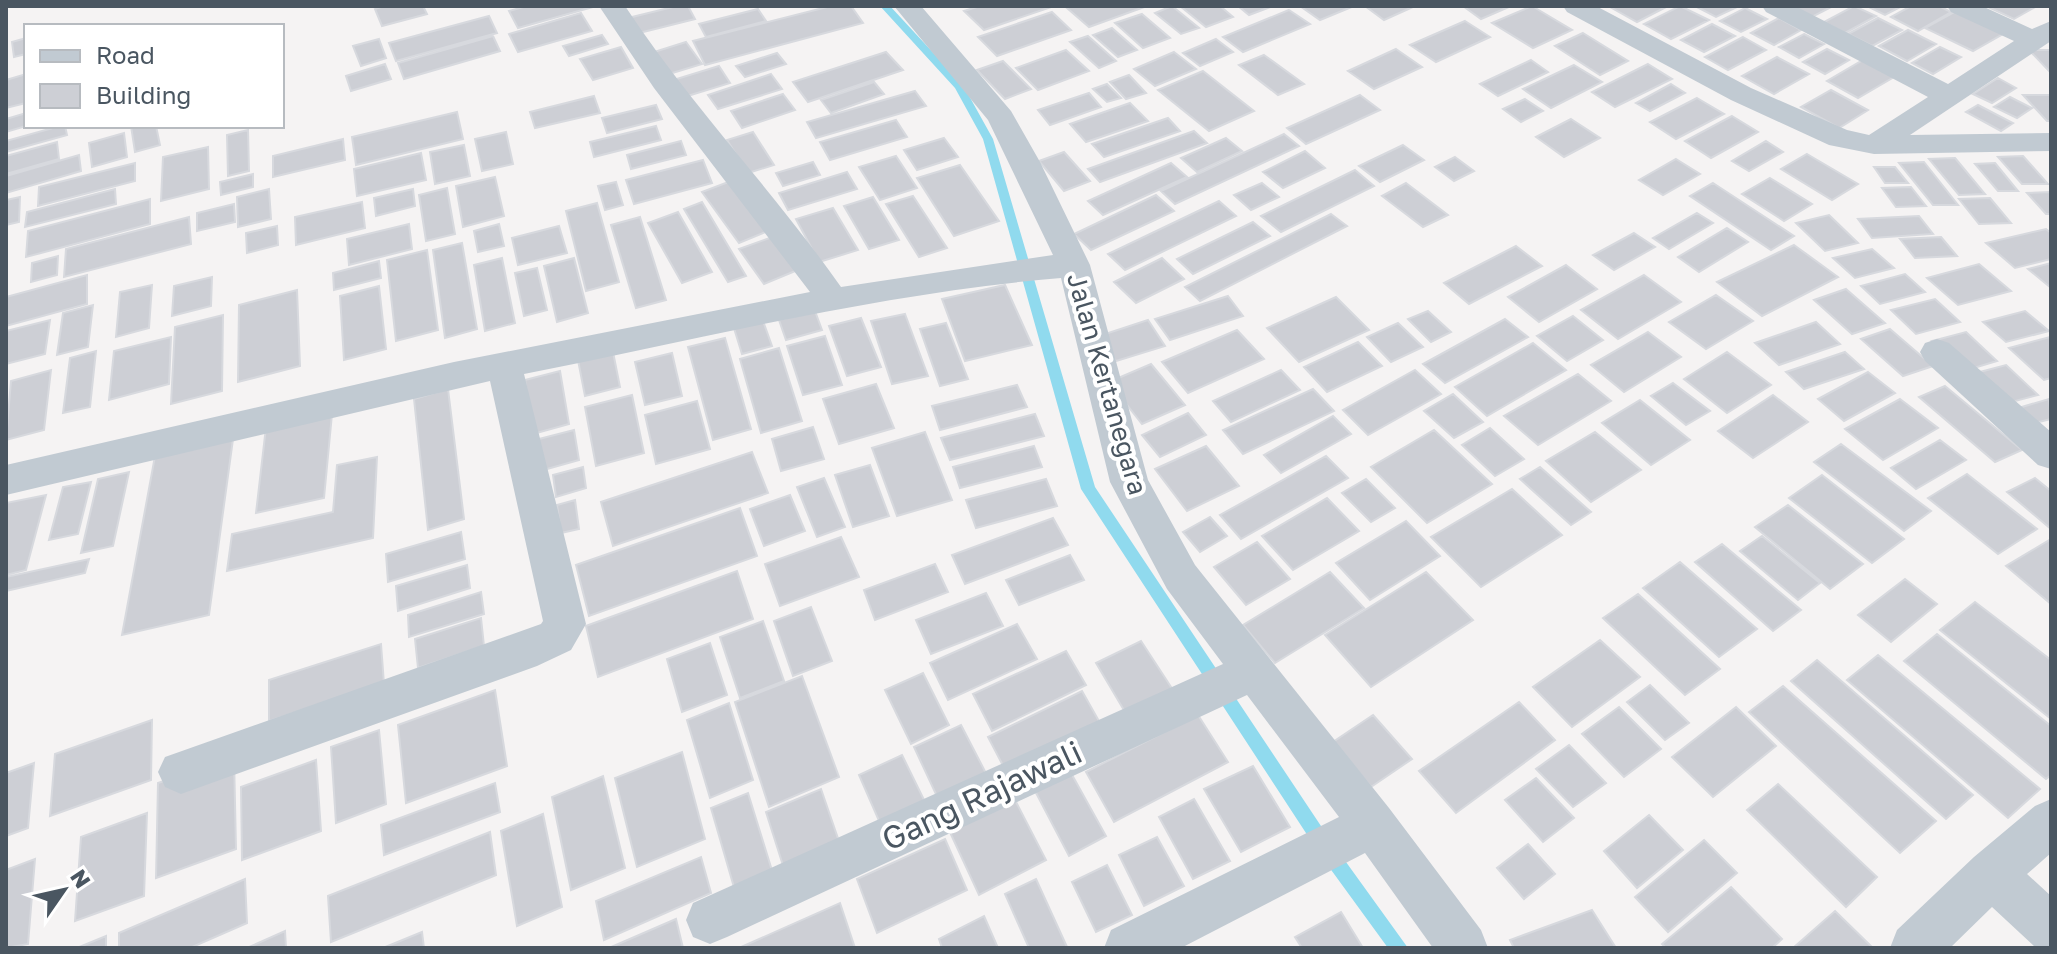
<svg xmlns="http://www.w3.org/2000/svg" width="2057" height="954" font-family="'Golos Text',sans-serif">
	<rect width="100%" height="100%" fill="#f5f3f3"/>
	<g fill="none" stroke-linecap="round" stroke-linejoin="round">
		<!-- stream -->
		<path fill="#90daee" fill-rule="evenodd" d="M880,6H890L963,85L993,139L1095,487L1333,844L1408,948H1388L1321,856L1081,489L983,139L955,88Z"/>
	</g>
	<!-- building -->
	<path fill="#cdcfd5" stroke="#d7d9de" stroke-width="2" d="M384,6H423L427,14L382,26L375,9Z
		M527,6H593V7L518,28L509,11Z
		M677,6H688L695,19L635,34L628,18Z
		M831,6H851L863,23L705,65L693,41Z
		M980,6H1050L1051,7L984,30L964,11Z
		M1072,6H1147L1089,27L1067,8Z
		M1172,6L1199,28L1181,34L1155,13Z
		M1180,6H1220L1233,17L1206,27Z
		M1238,6H1273L1249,15Z
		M1300,6H1354L1320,20Z
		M1365,6H1415L1384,20Z
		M1463,6H1511L1481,19Z
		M1532,6L1572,30L1533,48L1492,23Z
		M1616,6H1668L1637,22L1612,8Z
		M1680,6L1709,20L1671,39L1644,24Z
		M1695,6H1739L1716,17Z
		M1790,6H1833L1812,17Z
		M1854,6L1876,16L1845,33L1824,22Z
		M1867,6H1902L1885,15Z
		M1911,6H1939L1951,12L1918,31L1891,17Z
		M1986,6H2037L2014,19Z
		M1745,8L1767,19L1741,32L1720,21Z
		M758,9L766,21L706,37L699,24Z
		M1289,10L1310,24L1243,52L1223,37Z
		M1956,11L2003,34L1973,51L1925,28Z
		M1052,12L1071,30L997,56L978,37Z
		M581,13L592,31L518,52L509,34Z
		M1142,14L1170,38L1143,48L1115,23Z
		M489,16L497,33L396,61L389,43Z
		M1779,18L1801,30L1774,45L1751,33Z
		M1878,18L1902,30L1872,46L1848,34Z
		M1465,21L1490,37L1436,62L1410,45Z
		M1712,24L1735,36L1704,52L1681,40Z
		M1112,28L1137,50L1118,57L1093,35Z
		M1908,30L1936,44L1907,61L1879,46Z
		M1583,33L1628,61L1600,75L1555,46Z
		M1804,34L1824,44L1799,58L1779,47Z
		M602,35L608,44L569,56L563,46Z
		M493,36L500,51L404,79L398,63Z
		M1088,36L1116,61L1099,68L1070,42Z
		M1743,37L1766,50L1728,70L1705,57Z
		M26,38V54L14,57L12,42Z
		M379,39L386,58L361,66L353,46Z
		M1216,39L1233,52L1200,66L1183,53Z
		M686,42L702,64L669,74L654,52Z
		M621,47L633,68L593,80L580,59Z
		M1940,47L1961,57L1933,74L1912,63Z
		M1396,49L1422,67L1374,89L1348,71Z
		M1827,49L1849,60L1825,74L1803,62Z
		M1066,50L1089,71L1038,90L1016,68Z
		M2029,50H2051V73Z
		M886,52L903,70L808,102L793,82Z
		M1174,52L1196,69L1155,86L1134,69Z
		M777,53L786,64L745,77L736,66Z
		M1264,55L1304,84L1278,95L1239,65Z
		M1777,57L1809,74L1774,94L1742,76Z
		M1531,60L1548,72L1498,96L1480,84Z
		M1863,60L1894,77L1858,98L1827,81Z
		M1003,61L1031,89L1005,99L977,70Z
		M385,64L391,79L351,91L346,76Z
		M1648,64L1672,79L1615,107L1592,92Z
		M1574,65L1602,82L1551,108L1523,89Z
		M719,66L730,83L681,98L670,81Z
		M1203,71L1254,111L1209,131L1158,90Z
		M26,74V103L6,108V80Z
		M771,74L782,89L718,109L708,95Z
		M1129,75L1146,93L1126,99L1110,82Z
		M1998,78L2016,88L1992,103L1973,94Z
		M874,82L884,94L831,113L821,100Z
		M1107,84L1121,98L1107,102L1093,89Z
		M1671,84L1685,93L1650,111L1636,103Z
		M1831,90L1868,110L1839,128L1801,107Z
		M915,91L926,106L816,138L807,122Z
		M1089,93L1101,107L1050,125L1038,110Z
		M783,94L795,110L742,128L731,111Z
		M1360,95L1380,110L1306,144L1287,128Z
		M2023,95H2051V121H2047Z
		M594,96L600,113L535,128L530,112Z
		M2010,97L2032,108L2017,118L1994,107Z
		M1697,98L1724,114L1676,139L1650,122Z
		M1525,99L1543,111L1521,122L1503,109Z
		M1130,103L1148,121L1086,142L1070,124Z
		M656,105L662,119L607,133L602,118Z
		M1978,105L2013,123L2001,131L1966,112Z
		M457,112L463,139L356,165L352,137Z
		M26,113V126L6,132V119Z
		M1732,116L1758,132L1711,158L1685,141Z
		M1168,118L1180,131L1104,157L1092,144Z
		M1571,119L1600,138L1564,157L1536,137Z
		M896,120L907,137L830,160L820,142Z
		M60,126H65L67,135L6,152V141Z
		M131,126H156L160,145L135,152Z
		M656,126L661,140L594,157L590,142Z
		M248,130L249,171L228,176L227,135Z
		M1194,131L1207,143L1100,182L1088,169Z
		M506,132L513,164L482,171L475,139Z
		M753,132L774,165L748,173L727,140Z
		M124,133L127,157L92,167L89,143Z
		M1284,134L1299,146L1175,204L1161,191Z
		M944,138L958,157L917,170L904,150Z
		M1226,138L1242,151L1197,172L1181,158Z
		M343,139L345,160L273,177V156Z
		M681,141L686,155L631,169L627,155Z
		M1766,141L1783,152L1749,171L1732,161Z
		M57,142L59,159L6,174V156Z
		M464,145L470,176L435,184L430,152Z
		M1403,145L1424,160L1380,182L1359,166Z
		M208,147L209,189L161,201L163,157Z
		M1305,151L1325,168L1283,188L1263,172Z
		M1064,152L1090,181L1064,191L1039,161Z
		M421,153L426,180L357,196L354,169Z
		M1807,154L1858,184L1832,200L1781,169Z
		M79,155L81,171L6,193V176Z
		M896,156L917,188L880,200L859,167Z
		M2023,156L2048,184H2022L1998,157Z
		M1455,157L1474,171L1454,181L1435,167Z
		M1955,158L1985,194L1959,195L1929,159Z
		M1676,159L1700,174L1663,195L1639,180Z
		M703,160L712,183L634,204L626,180Z
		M813,162L820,175L783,186L776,173Z
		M1924,162L1958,205H1933L1899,163Z
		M135,163V181L38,206L39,187Z
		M1171,163L1187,177L1103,215L1088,201Z
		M1995,163L2018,191H1998L1975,164Z
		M960,165L999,221L954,236L917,178Z
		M1874,167H1895L1908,183H1885Z
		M1355,170L1374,186L1281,232L1261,216Z
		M847,172L857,189L788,210L779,193Z
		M253,174V187L221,195L220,182Z
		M495,177L504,216L463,227L456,186Z
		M1770,178L1812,204L1784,221L1742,194Z
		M731,181L768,231L739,243L702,192Z
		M616,182L623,205L605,210L598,186Z
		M1262,183L1279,197L1251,210L1234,195Z
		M1406,183L1448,215L1423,227L1382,196Z
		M1713,183L1794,236L1771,250L1690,196Z
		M1911,187L1926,206L1896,207L1882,188Z
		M447,188L455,234L426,241L419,195Z
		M115,189L116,204L25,227L27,212Z
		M269,189L271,219L238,227L237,197Z
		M413,189L415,206L376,216L374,198Z
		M2051,192V214H2046L2027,193Z
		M1156,195L1174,211L1091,250L1074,234Z
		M913,196L947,248L919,257L886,204Z
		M20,197L19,222L6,225V200Z
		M873,197L899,240L869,249L844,206Z
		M1990,198L2011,223L1979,224L1959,199Z
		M150,199V224L26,257L28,231Z
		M1219,201L1236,216L1125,270L1108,254Z
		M362,202L365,228L296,245L295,217Z
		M702,202L746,276L728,282L684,209Z
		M597,203L619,282L586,291L566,211Z
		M234,204L235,222L197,231V213Z
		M833,208L858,250L819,262L796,219Z
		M678,212L712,272L682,283L648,223Z
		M1697,213L1713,223L1669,249L1653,238Z
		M1331,214L1347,226L1200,301L1185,287Z
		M1829,215L1858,243L1825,251L1796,223Z
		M1919,216L1933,234L1872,238L1858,219Z
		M189,217L191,244L64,277L66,249Z
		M640,217L666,300L636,308L611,225Z
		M1253,222L1270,236L1193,274L1177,259Z
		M409,224L412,249L349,265L347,239Z
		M499,224L504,246L478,252L474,231Z
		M277,226L278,245L247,253L246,233Z
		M559,226L567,253L518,265L512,238Z
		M1727,228L1748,242L1699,272L1678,257Z
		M2046,229L2051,233V259L2015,268L1986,243Z
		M1634,233L1655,247L1614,270L1593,255Z
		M775,236L800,269L764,284L739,249Z
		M1941,237L1957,256L1915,258L1900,239Z
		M462,243L477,329L445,338L433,250Z
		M1794,245L1838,277L1762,316L1717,282Z
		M1516,246L1542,266L1469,304L1444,283Z
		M1872,249L1894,268L1855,278L1833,258Z
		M427,250L438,330L396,341L387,260Z
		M58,256L57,275L31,282L32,263Z
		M502,258L515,323L485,331L474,265Z
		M574,258L588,313L557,322L544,266Z
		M1162,258L1184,279L1136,303L1114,282Z
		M379,261L381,278L334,290L333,273Z
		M2051,263V288L2028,269Z
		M1979,264L2011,291L1958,305L1927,278Z
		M1566,265L1597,289L1539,322L1508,297Z
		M537,268L547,310L524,316L515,273Z
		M1905,274L1925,292L1880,304L1861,286Z
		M87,275V304L6,326V297Z
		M1644,275L1681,302L1618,339L1581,310Z
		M212,277L211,306L172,316L174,286Z
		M152,285L149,328L116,337L120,292Z
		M1005,285L1032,345L965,361L942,299Z
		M379,286L386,349L344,360L340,296Z
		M1846,289L1885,323L1852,334L1814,300Z
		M297,290L300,366L238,382L239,305Z
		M1716,295L1753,321L1706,349L1669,322Z
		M1228,296L1243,316L1170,340L1155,319Z
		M1336,297L1369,330L1299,362L1267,328Z
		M1935,299L1960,322L1916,334L1891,310Z
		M93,305L88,347L57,355L63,313Z
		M815,311L822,330L786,340L779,320Z
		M1428,311L1451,332L1431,342L1408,319Z
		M2025,311L2049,331L2006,342L1983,322Z
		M905,314L928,376L892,384L871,321Z
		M223,315L222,391L171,404L175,327Z
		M1573,316L1603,340L1567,361L1537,336Z
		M762,318L772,346L742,354L733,325Z
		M861,318L881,367L847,376L829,326Z
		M1505,319L1528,337L1445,383L1423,364Z
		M50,320L45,354L6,364V331Z
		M1148,320L1165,346L1116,361L1099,336Z
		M1816,322L1840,344L1779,365L1755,343Z
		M946,323L968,379L940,386L920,329Z
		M1398,323L1423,347L1391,362L1367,337Z
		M1890,329L1933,366L1903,376L1861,339Z
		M1237,330L1264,359L1188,393L1162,362Z
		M1648,332L1681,357L1624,392L1591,365Z
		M1966,332L1997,361L1964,371L1932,341Z
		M825,336L842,385L803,395L787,346Z
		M171,337L169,384L109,400L114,351Z
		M2050,337L2051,378L2044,380L2009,348Z
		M725,338L751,429L713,440L688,347Z
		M1358,342L1382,366L1327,392L1304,367Z
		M1533,343L1566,370L1487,416L1455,387Z
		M612,347L620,387L585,396L577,355Z
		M779,348L802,421L761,433L740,359Z
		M96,351L90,407L63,413L70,358Z
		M1727,352L1771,385L1727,413L1684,379Z
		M1845,352L1864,369L1804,389L1786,372Z
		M672,353L682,396L645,405L635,362Z
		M1151,364L1185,405L1142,424L1109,382Z
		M2006,365L2038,395L2004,404L1972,374Z
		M51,370L44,430L6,440L11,381Z
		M1281,370L1300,390L1231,422L1213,401Z
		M1415,370L1441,394L1368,435L1343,410Z
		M560,371L569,424L533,434L525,380Z
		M1868,372L1895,393L1844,421L1818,399Z
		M1578,374L1611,401L1538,445L1504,416Z
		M1673,383L1710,411L1686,425L1651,396Z
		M876,384L894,428L839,444L823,399Z
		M1017,385L1027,407L940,430L932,406Z
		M1945,386L2022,450L1995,462L1919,397Z
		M448,389L464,519L428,530L414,399Z
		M1313,389L1334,411L1243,454L1223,430Z
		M1453,394L1483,422L1454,438L1424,411Z
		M632,395L644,453L596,466L585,407Z
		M1773,395L1808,422L1753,458L1718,431Z
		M1900,399L1938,428L1883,460L1845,429Z
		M2049,399L2051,419L2031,424L2015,409Z
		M1640,400L1690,440L1651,465L1602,423Z
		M697,401L710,449L656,464L645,415Z
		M1188,413L1206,435L1160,457L1142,435Z
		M332,414L324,498L256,513L266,427Z
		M1035,414L1044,436L950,460L941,438Z
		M1333,416L1351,434L1281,473L1264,455Z
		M813,427L824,459L781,471L772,439Z
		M1490,428L1524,459L1495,476L1462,445Z
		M574,430L579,460L540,471L535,440Z
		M1434,430L1492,484L1427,523L1371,467Z
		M925,432L952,500L897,516L872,448Z
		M1595,432L1641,470L1591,502L1546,461Z
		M233,439L209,615L122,635L155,456Z
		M1940,440L1966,460L1916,489L1891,468Z
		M1841,444L1931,511L1904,531L1814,462Z
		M1034,446L1042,467L960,488L953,467Z
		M1206,446L1239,486L1187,511L1155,469Z
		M752,452L768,493L613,546L601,502Z
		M1326,456L1348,478L1241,539L1220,515Z
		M377,457L373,538L227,571L232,534L333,512L337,465Z
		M870,465L889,516L853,527L835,475Z
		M583,467L586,488L556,497L553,475Z
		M1540,467L1591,512L1571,525L1520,479Z
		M129,472L113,546L81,553L98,479Z
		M1967,474L2037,529L1998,554L1928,498Z
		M1822,475L1904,539L1872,563L1789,498Z
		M824,478L845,527L817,537L797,487Z
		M2035,478L2051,491V529L2007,492Z
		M1046,479L1057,506L976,528L966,500Z
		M1366,479L1395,508L1371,522L1342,493Z
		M91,482L78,534L49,540L63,487Z
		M1512,489L1562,535L1481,587L1431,537Z
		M46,495L26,570L6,575V503Z
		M790,495L805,531L764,546L750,509Z
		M1327,498L1359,531L1293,570L1262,536Z
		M575,500L579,529L561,533L557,505Z
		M1788,505L1863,564L1830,589L1755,527Z
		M740,508L757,556L589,616L576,565Z
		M1210,517L1227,536L1200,552L1183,532Z
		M1053,518L1068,545L965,584L952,555Z
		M1406,521L1440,556L1370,600L1336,563Z
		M461,532L465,559L388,582L386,554Z
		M1762,536L1820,583L1798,600L1740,551Z
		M841,537L859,577L780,606L765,564Z
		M2051,539V604L2006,566Z
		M1257,542L1290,579L1246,605L1214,567Z
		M1722,544L1801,610L1773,631L1695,562Z
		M1070,555L1084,580L1019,605L1006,580Z
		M89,559L85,573L6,591V577Z
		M1680,562L1757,629L1719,657L1643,588Z
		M935,564L948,592L875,620L864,590Z
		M467,565L470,588L398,611L396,586Z
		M737,571L753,619L598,677L586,626Z
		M1330,572L1364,608L1275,663L1243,625Z
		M1426,572L1473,620L1371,687L1325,635Z
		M1905,579L1937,604L1891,642L1858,615Z
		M481,592L484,614L409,637L408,615Z
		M986,593L1003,626L931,654L916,620Z
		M1638,594L1720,669L1685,695L1603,618Z
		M1975,602L2051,660V719L1940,630Z
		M811,607L832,661L793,676L774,621Z
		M481,618L484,646L418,668L415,639Z
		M763,621L784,681L740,698L720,637Z
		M1017,624L1037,659L948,700L930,663Z
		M1937,634L2051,726V775L2046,779L1904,661Z
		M1600,640L1640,677L1572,727L1533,687Z
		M1141,641L1175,693L1128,717L1096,663Z
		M710,643L727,695L682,712L667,659Z
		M381,644L384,684L269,721V680Z
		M1066,651L1086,685L992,731L973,694Z
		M1878,655L2040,789L2008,818L1847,680Z
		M1817,660L1973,795L1946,819L1791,681Z
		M923,673L949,725L911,744L885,690Z
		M802,676L839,777L769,807L735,702Z
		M1650,685L1689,723L1665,740L1627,702Z
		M1783,686L1936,821L1900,853L1749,712Z
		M495,690L507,766L406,803L398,725Z
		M1082,691L1104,730L1009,777L988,737Z
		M1519,702L1555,740L1456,813L1419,771Z
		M729,703L753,780L710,798L687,720Z
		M1619,707L1661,749L1624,777L1582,734Z
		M1736,707L1776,746L1713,797L1672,757Z
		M1198,715L1228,762L1114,822L1086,772Z
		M1373,715L1412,759L1371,787L1333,742Z
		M152,720L151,780L50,816L55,754Z
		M961,725L990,781L941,805L914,747Z
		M379,730L386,804L336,823L331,747Z
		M1569,745L1606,783L1573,807L1536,769Z
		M682,752L705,839L637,867L615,778Z
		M902,755L928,808L883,830L859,775Z
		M234,757L236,849L156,878L158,783Z
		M316,760L321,831L242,860L241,787Z
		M34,763L28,828L6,836V773Z
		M1253,766L1290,827L1241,852L1204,789Z
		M1071,773L1106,836L1069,856L1035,791Z
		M603,776L625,868L571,890L552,797Z
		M1536,778L1574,818L1543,842L1505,800Z
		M495,783L500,812L384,855L381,825Z
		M1778,784L1877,877L1846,907L1747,810Z
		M821,789L843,853L787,878L766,812Z
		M748,793L774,877L736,894L711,808Z
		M1013,796L1046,860L979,895L948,828Z
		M1194,799L1230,861L1193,879L1159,817Z
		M147,813L144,896L75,921L81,837Z
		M543,814L562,907L517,926L501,831Z
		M1649,815L1683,850L1637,888L1604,851Z
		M490,832L496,875L331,942L328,896Z
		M1157,837L1184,886L1144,906L1119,855Z
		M945,839L967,890L877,933L857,879Z
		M1704,840L1737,873L1668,932L1635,897Z
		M1528,844L1555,874L1524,899L1497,868Z
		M701,857L711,893L604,940L596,901Z
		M35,859L28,944L6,948V870Z
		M1107,865L1132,915L1096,932L1072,882Z
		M245,879L247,923L190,948H119V933Z
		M1036,879L1067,947L1064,948H1029L1005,894Z
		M1731,887L1782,939L1772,948H1666L1662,944Z
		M840,903L855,948H739Z
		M1592,910L1616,948H1514L1510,940Z
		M1835,911L1873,948H1793Z
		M1341,912L1363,948H1302L1295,937Z
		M984,916L998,948H942L939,939Z
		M676,919L683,948H609Z
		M285,931L286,948H247Z
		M422,932L424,948H383Z
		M106,936V948H77Z"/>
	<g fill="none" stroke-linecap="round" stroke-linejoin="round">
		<!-- street -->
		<path fill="#c1cad2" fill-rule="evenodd" d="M599,6H625C690,105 773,190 841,287L1053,255L988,120L894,6H921L1011,111L1040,162L1090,265L1148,480L1195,565L1389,808L1481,930L1488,948H1433L1365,853L1181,948H1104L1111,930L1339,817L1247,695L727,937L710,944L693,937L686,920L693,903L1223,664L1167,589L1110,482L1061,278C880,293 701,339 524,374L586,624L571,650L537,666L181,794L165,787L158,772L165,757L541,624L543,621L490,381L6,495V465L454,362L810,292L654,88Z
			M1563,6H1596L1751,88L1847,130L1869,135L1928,97L1766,12L1762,6H1795L1948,84L2014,41L1951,12L1947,6H1982L2032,29L2051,21V41L1910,135L2051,133V151L1874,154L1829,145L1731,100L1567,12Z
			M1937,339L1949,343L2051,432V469L2038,465L1925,361L1920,352L1925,343Z
			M2051,799V853L2027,874L2051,896V948L2034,946L1992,907L1950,948H1890L1897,930L1974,857L2035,806Z"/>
	</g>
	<g text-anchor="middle" stroke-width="8" stroke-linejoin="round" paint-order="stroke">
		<!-- street labels -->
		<g font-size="26" fill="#4a5661" stroke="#fff">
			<text transform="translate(1107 384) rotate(74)" y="9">Jalan Kertanegara</text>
		</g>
		<!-- near-street labels -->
		<g font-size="32" fill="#4a5661" stroke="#fff">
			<text transform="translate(982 796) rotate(-25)" y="11">Gang Rajawali</text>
		</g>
	</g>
	<!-- border -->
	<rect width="2057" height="954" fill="none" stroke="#4a5661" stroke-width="16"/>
	<!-- legend -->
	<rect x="24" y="24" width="260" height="104" fill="#ffffff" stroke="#b7bbc0" stroke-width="2"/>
	<rect x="40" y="50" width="40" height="12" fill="#c1cad2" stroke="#b7bbc0" stroke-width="2"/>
	<text x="96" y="64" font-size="24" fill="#4a5661">Road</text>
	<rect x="40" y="84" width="40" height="24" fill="#cdcfd5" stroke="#b7bbc0" stroke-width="2"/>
	<text x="96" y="104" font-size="24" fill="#4a5661">Building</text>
	<!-- north arrow -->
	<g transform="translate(64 890) rotate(56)" stroke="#ffffff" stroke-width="6" paint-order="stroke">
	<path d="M0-6L14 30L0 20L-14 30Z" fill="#4a5661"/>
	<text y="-12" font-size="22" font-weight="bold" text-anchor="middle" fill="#4a5661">N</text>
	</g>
</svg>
